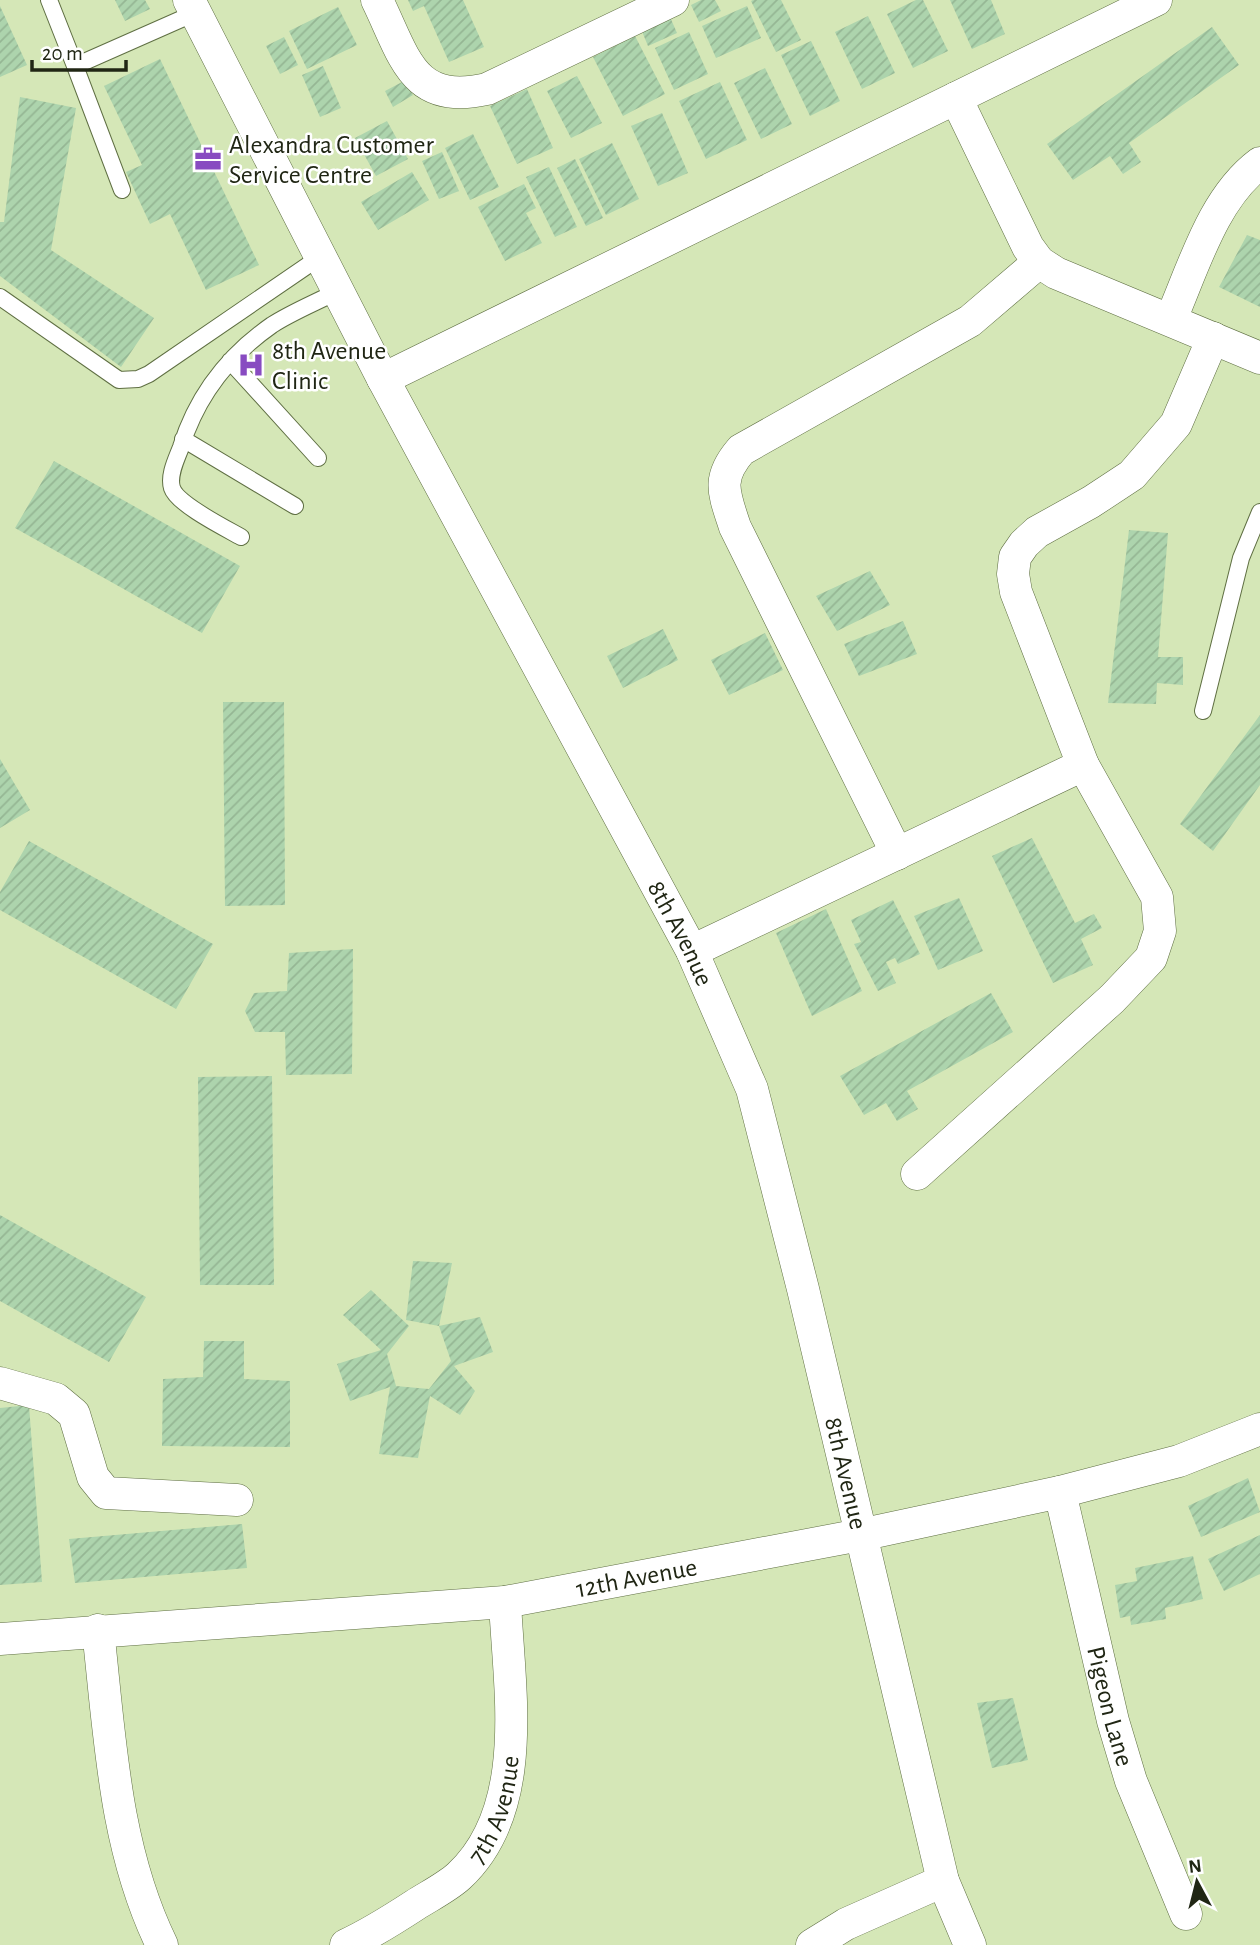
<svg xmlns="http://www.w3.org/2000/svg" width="1260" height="1945" font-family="'Alegreya Sans',sans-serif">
	<defs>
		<pattern id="building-hatch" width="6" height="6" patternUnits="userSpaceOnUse" patternTransform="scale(1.75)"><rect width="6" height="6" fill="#add4ad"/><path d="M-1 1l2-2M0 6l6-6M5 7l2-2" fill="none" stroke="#95b694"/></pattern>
	</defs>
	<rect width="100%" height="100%" fill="#d5e7b7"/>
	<!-- building -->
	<path fill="url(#building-hatch)" d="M115,0H145L150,9L125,21Z
		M408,0H463L484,47L449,62L424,6L413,11Z
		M701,0H715L721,11L699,22L691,5Z
		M753,0H781L801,40L776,52L751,1Z
		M916,0H923L948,51L913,68L887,14Z
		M950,0H991L1005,34L972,49Z
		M0,6L27,65L0,77Z
		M747,6L761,38L716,58L702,26Z
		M338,7L357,45L307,69L289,31Z
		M868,16L895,73L862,89L835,32Z
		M670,17L677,33L648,46L641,29Z
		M1212,27L1239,65L1129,143L1141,162L1123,174L1110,156L1073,180L1047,144Z
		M689,32L708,74L674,90L655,48Z
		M635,36L665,94L623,116L593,57Z
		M284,37L298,65L280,74L266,46Z
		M811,41L840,101L810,116L781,55Z
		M160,59L259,265L206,290L170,214L150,224L126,172L142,165L104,86Z
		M323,66L341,108L320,117L302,75Z
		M765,68L792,124L761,139L734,83Z
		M577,76L602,123L571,138L547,91Z
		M404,81L413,95L393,107L385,91Z
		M720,82L747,140L706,159L679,101Z
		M527,89L553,148L517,164L490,106Z
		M20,97L76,108L51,250L154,318L121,367L0,276V222H4Z
		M662,113L688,173L658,186L631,126Z
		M387,121L408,159L376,176L355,138Z
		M473,134L499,187L470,200L445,148Z
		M612,143L639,199L606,215L579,159Z
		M442,152L459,191L439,199L422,161Z
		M575,159L603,218L586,226L557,168Z
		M549,167L577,227L555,237L526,177Z
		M412,172L429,200L378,230L361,202Z
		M524,184L536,208L526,213L542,243L505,261L478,207Z
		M1247,235L1260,240V307L1219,287Z
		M54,461L240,566L202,633L15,528Z
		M1129,530L1168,533L1158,657H1183V685L1157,683L1156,704L1108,703Z
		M870,571L890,605L837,631L816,596Z
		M903,621L917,654L859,676L844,644Z
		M663,629L678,660L623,688L607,656Z
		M765,633L783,670L729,695L711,660Z
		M223,702H284L285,905L225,906Z
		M1260,715V785L1213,851L1180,824Z
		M0,759L30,810L0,828Z
		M1032,838L1075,923L1094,914L1102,928L1081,939L1093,965L1053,983L992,856Z
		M29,841L213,944L176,1009L0,910V892Z
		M959,898L983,951L938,970L914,916Z
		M893,900L920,954L898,964L895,958L886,962L896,983L878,991L854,944L861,942L851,920Z
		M826,909L862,991L812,1016L776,933Z
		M353,949L352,1074L286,1075L285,1032H255L245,1011L254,993L287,991L289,953Z
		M991,993L1013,1032L907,1091L918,1109L897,1121L886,1103L864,1115L840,1076Z
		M272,1076L274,1285H200L198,1077Z
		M0,1215L146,1297L109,1362L0,1301Z
		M413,1261L452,1263L439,1326L406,1320Z
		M371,1290L409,1326L387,1354L396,1386L429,1389L451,1361L439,1326L480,1317L493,1352L454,1366L475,1391L460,1415L430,1396L418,1458L379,1454L390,1387L350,1401L337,1364L381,1350L343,1315Z
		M204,1341H244V1379L290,1381V1447L162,1446L163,1379L203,1377Z
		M29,1405L42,1582L0,1585V1408Z
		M1248,1478L1260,1512L1201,1537L1188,1506Z
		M242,1524L247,1568L75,1583L69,1539Z
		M1260,1535V1574L1224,1591L1208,1559Z
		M1193,1556L1203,1599L1165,1608L1166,1619L1131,1625L1130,1616L1120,1618L1115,1585L1137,1581L1135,1568Z
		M1013,1698L1028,1760L992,1768L977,1703Z"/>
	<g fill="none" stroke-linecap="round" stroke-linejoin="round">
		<defs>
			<path id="lane" d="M49,0L75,66L195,13
				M75,66L122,190
				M0,297L119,380L138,379L149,374L320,257
				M230,361L318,458
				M183,439L295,506
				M241,537C225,528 177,504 172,488C168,475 177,458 181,447C197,396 229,355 272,325C292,312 317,302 338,291
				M1203,711L1241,558L1260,512"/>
			<g id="street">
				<path id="s1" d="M189,0L383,379L692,951L752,1089L803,1289L943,1881L970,1945"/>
				<path d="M377,0C405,57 412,106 487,89L673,0"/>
				<path d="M956,98L1028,247L1039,262L1056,273L1260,358"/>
				<path d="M1171,319C1194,266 1213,198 1260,163"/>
				<path d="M383,379L1156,0"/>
				<path d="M897,854L735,527C724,493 716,479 741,450L970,321L1039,262"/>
				<path d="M692,951L1083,765L1016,592L1013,574L1015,557L1024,544L1037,532L1091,502L1132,475L1176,424L1213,338"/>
				<path d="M917,1174L1112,999L1151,958L1160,931L1157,897L1083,765"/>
				<path d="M0,1383L56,1399L74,1414L93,1477L106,1493L237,1500"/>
				<path id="s2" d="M1060,1492L1113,1721L1131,1781L1186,1914"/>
				<path d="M98,1630C110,1737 114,1847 162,1945"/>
				<path id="s3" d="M0,1639L505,1602L860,1535L1060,1492L1179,1461L1260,1429"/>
				<path id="s4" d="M346,1945C370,1934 392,1920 415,1905C429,1896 447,1887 459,1876C531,1809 509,1690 505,1602"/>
				<path d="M812,1945L846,1924L943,1881"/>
			</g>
		</defs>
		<!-- lane casing -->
		<use href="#lane" stroke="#5f6f43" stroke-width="18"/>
		<!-- street casing -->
		<use href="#street" stroke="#5f6f43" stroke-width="33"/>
		<!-- lane -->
		<use href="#lane" stroke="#fff" stroke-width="16"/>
		<!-- street -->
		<use href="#street" stroke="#fff" stroke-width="32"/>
	</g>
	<!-- icons -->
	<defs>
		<symbol id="office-bare" viewBox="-9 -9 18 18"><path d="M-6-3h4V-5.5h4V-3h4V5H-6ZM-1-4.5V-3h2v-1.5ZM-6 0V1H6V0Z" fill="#884bc1" stroke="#fff" stroke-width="2.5" paint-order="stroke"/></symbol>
		<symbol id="hospital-bare" viewBox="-9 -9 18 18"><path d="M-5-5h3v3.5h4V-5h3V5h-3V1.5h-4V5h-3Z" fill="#884bc1" stroke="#fff" stroke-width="2.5" paint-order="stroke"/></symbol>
	</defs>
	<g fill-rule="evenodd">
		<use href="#office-bare" x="189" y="140" width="38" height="38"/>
		<use href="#hospital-bare" x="232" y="346" width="38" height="38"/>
	</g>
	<g text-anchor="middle" stroke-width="5" stroke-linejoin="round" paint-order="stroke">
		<!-- poi labels -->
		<g font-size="26" fill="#202614" stroke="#fff" text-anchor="start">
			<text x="229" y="153">Alexandra Customer<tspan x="229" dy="30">Service Centre</tspan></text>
			<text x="272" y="359">8th Avenue<tspan x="272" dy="30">Clinic</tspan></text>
		</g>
		<!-- street labels -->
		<g font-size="26" fill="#202614" stroke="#fff">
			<text dy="9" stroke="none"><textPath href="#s1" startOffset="1055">8th Avenue</textPath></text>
			<text dy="9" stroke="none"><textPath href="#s1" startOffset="1622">8th Avenue</textPath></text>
			<text dy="9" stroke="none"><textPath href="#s3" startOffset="640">12th Avenue</textPath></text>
			<text dy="9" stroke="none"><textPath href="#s2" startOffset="220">Pigeon Lane</textPath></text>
			<text dy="9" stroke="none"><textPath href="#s4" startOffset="210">7th Avenue</textPath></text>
		</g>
	</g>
	<!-- north arrow -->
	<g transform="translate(1197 1882) rotate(353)" stroke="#ffffff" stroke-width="5" paint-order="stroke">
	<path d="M0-5L12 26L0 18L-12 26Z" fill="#202614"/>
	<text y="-10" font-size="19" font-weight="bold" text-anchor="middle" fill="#202614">N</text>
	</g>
	<!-- scale -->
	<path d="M32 60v10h94v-10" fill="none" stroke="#202614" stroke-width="3.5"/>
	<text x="42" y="60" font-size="21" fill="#202614" stroke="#ffffff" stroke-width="5" paint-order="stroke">20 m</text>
</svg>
